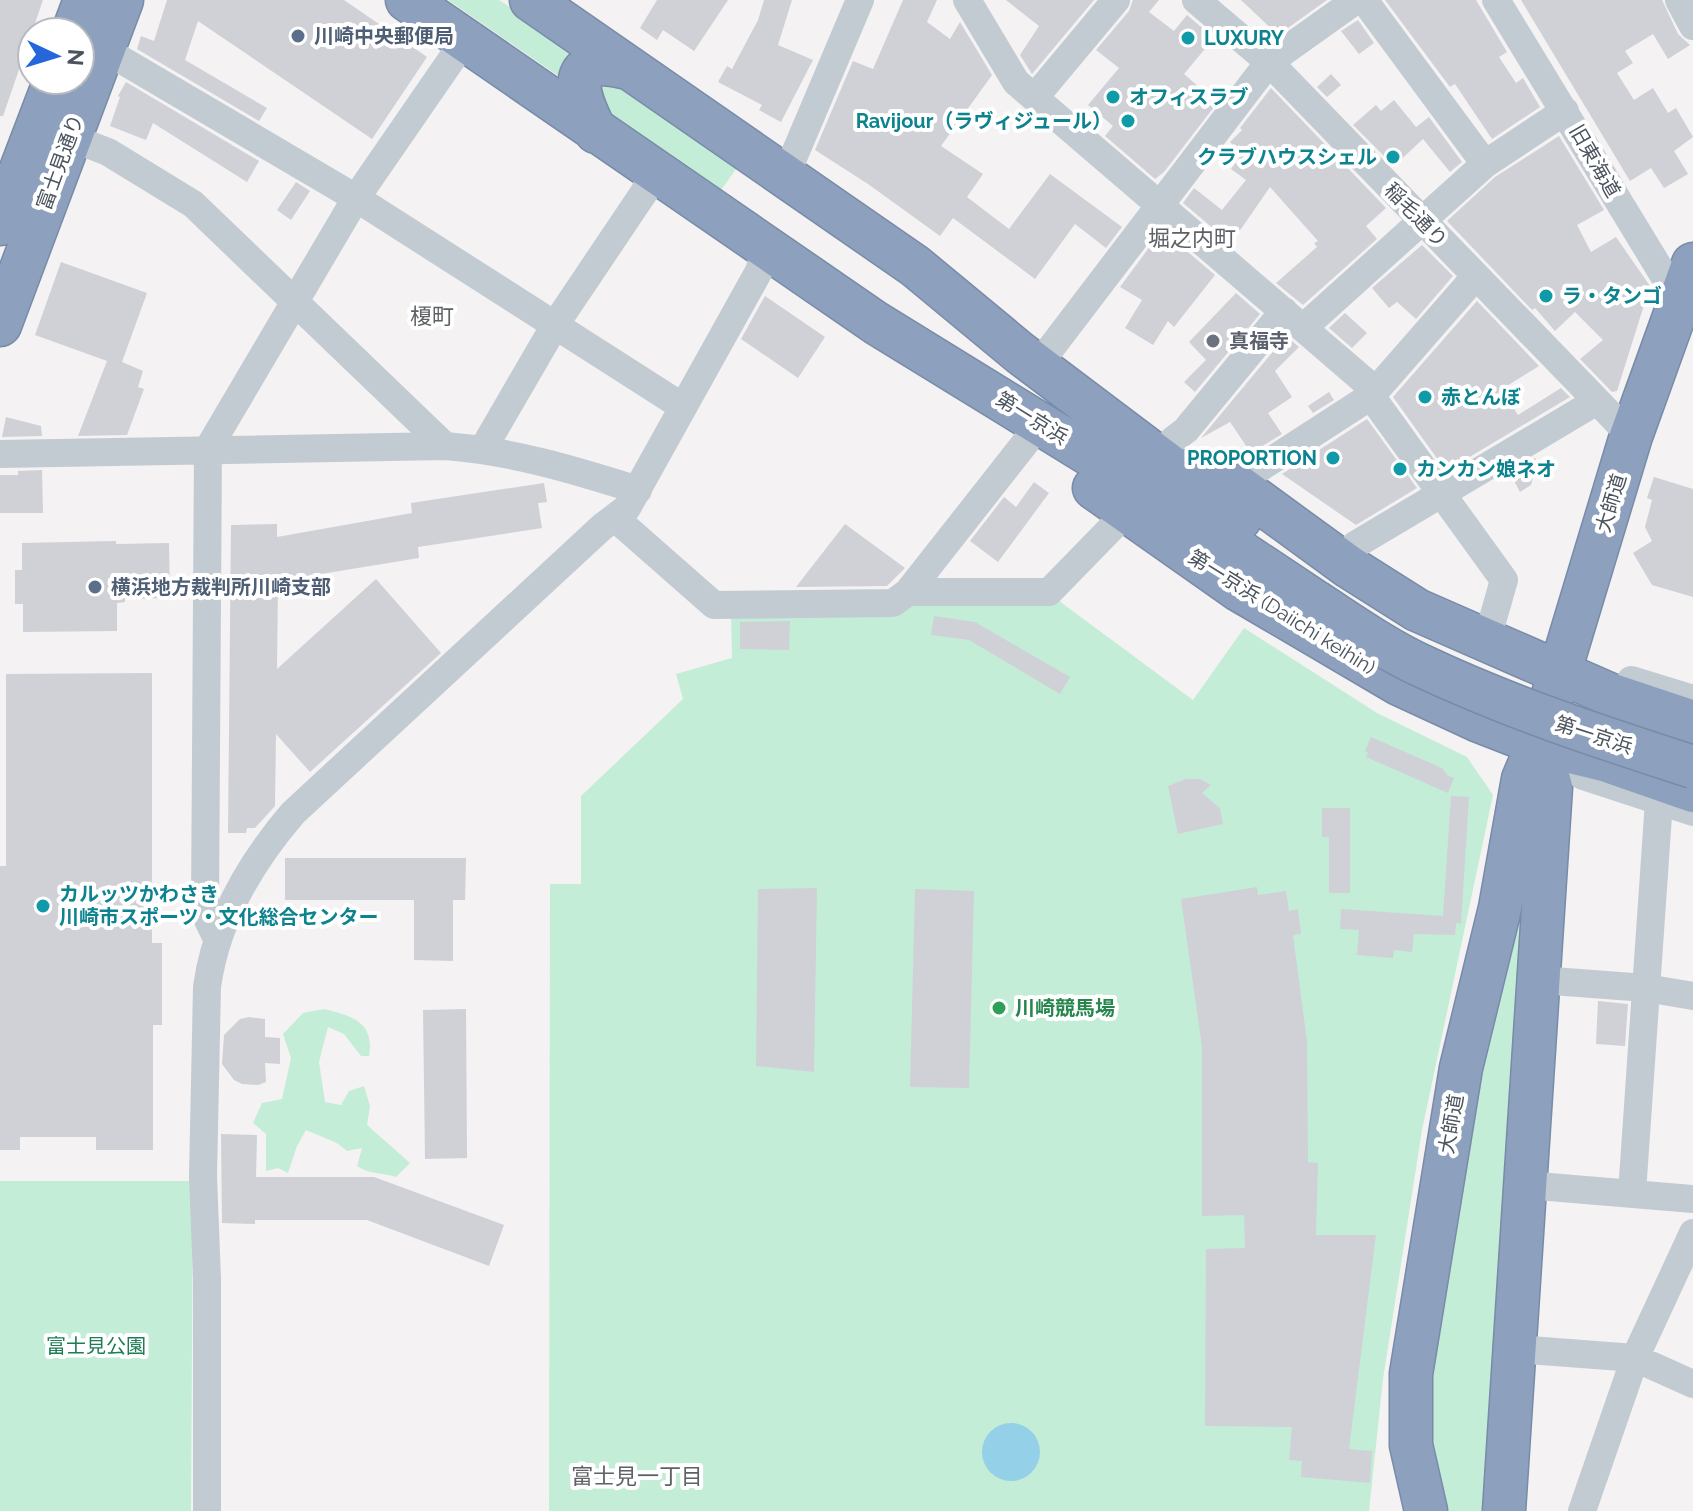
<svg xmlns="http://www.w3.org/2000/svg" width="1693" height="1511" font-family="Raleway,'Noto Sans JP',sans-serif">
	<rect width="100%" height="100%" fill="#f4f2f2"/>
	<!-- green -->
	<path fill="#c4edd7" d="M448,0H499L577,52L560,75H557Z
		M610,77L739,165L721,190L598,106L594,86Z
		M916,597L1055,598L1193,700L1244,628L1377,713L1467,757L1493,795L1422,1130L1383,1379L1369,1511H549L550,884H581V796L683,699L676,674L732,658L731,614Z
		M1531,815L1495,1511H1437L1422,1377Z
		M324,1009C352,1016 375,1022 369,1056H361L344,1034L328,1027L319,1062L325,1102L341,1105L349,1091L364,1086L370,1106L367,1125L410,1163L396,1177C382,1172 369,1175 357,1166L362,1148L347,1151L337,1143L306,1130L297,1146L288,1173L278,1168L266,1171V1134L253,1123L262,1103L282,1099L291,1058L283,1034L303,1013Z
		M0,1181H193L191,1511H0Z"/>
	<!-- water -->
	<path fill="#94d0e7" d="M982 1452a29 29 0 1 1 58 0a29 29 0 1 1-58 0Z"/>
	<!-- building -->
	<path fill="#cfd1d6" d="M0,0H43L3,116H0Z
		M167,0H344L427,57L372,139L198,21L185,60L267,108L259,121L137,49L141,36L154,41Z
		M657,0H728L694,51L663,30L657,40L640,28Z
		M764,0H792L778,45L813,60L781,122L759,110L762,105L718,82L727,66L732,69L758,20Z
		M903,0H937L927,22L950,39L960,22L992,75L941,146L983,174L967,197L1009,229L1050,174L1122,227L1106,248L1075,224L1035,279L953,218L940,236L868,184L815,150L853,61L873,69Z
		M1006,0H1094L1032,74L1020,55L1039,26Z
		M1133,0H1159L1149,12L1174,31L1187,15L1214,38L1184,74L1217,103L1164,172L1155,179L1105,136L1113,126L1088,105L1119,68L1096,50L1129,11Z
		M1241,0H1327L1278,35Z
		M1385,0H1476L1507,52L1499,57L1516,83L1523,78L1540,107L1492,139L1455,84L1450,87Z
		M1521,0H1662L1678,34L1690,45L1668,59L1653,34L1625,51L1633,63L1617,73L1634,100L1653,88L1668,113L1676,108L1693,137L1674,151L1688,174L1664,188L1651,168L1630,181Z
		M1358,20L1374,43L1359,54L1341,31Z
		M1331,74L1341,85L1327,97L1317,87Z
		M126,82L259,161L247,182L153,123L146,140L110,126L120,97L118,96Z
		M1271,88L1386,208L1366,226L1377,239L1303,305L1276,283L1317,247L1314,243L1318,241L1270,187L1241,229L1227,240L1183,203L1194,188L1222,210L1246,180L1231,169L1242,154L1230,142L1242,130L1240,128Z
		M1394,100L1416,127L1429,117L1462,162L1450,172L1423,139L1394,166L1353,125L1376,105L1381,111Z
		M1559,136L1604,210L1577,225L1591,252L1616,237L1650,286L1617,391L1612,392L1580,359L1603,340L1575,312L1555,331L1535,308L1532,310L1447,221L1495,177Z
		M296,182L310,191L291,220L277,210Z
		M1162,230L1215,275L1174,327L1168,321L1153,345L1125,328L1142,300L1120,287Z
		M1422,245L1453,276L1416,319L1397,302L1389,308L1372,288Z
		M61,262L147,293L122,362L143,371L138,387L144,389L127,435L78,436L107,361L35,335Z
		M1236,293L1260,314L1195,392L1184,382L1206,360L1189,342Z
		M765,296L825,337L798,378L741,339Z
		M1477,301L1539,366L1502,389L1518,415L1561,388L1570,397L1446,471L1393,397Z
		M1345,313L1367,333L1352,348L1329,328Z
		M1286,336L1299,347L1275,371L1292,397L1268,413L1282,434L1251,453L1230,422L1201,438Z
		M1329,392L1334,400L1313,413L1308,406Z
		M6,417L41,426L42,436L2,437Z
		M1367,419L1417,488L1356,525L1282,474Z
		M1535,458L1537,461L1531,485L1520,492L1510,473Z
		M42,470L43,513H0V475H18V471Z
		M1654,477L1693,489V597L1652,585L1633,553L1652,541L1645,527L1652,500L1647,498Z
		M1034,482L1049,493L998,562L970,541L1004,497L1016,507Z
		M544,483L547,502L538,503L542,528L418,547L419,558L278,581L277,669L376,579L441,653L310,772L276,734L275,806L255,828H247L246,833H228L231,525L277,524V537L412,513L411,503Z
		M845,524L905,568L887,586L796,587Z
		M116,541V544L169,543L170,598L125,599V602L117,603V631L23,632V604H15V570H22V543Z
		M934,616L975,622L1070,677L1060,694L969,640L931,635Z
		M790,621L789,650L740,649V622Z
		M152,673V943H162V1025H153V1150H96V1137H20V1150H0V866H6V674Z
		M1371,737L1442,768L1447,775L1454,778L1448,793L1366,757L1368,753L1365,751Z
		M1186,779H1200L1211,785L1202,793L1220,808L1223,824L1178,834L1168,786Z
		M1451,796L1469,797L1461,924L1456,923L1455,935L1414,934L1412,952L1394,950L1393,958L1357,955L1359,930L1340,929L1341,909L1443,916Z
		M1322,808H1350V893H1329V837H1322Z
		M285,858H466L465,900H453V961L414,960V900H285Z
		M1257,887L1258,895L1286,891L1289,911L1298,909L1301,934L1293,935L1307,1042L1308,1162L1318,1163L1316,1235H1376L1349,1449L1372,1451L1370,1483L1301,1477L1302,1461L1289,1460L1292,1427L1205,1426L1206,1249L1245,1248L1244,1215L1202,1216V1047L1181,899Z
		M817,888L814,1072L756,1066L758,889Z
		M915,889L974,891L969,1088L910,1087Z
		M1598,1001L1628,1004L1625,1046L1596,1044Z
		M466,1009L467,1158L425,1159L423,1010Z
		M249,1017L265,1019V1037L280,1038V1064L265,1063L266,1082L258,1085L242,1084L234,1080L222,1064L224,1035L240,1019Z
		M221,1134L257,1135L256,1177H374L504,1225L489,1266L367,1220H255V1224L222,1223Z"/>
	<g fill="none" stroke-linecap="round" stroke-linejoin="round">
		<defs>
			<path id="highway" d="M407,0L876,323L1154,494L1316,602
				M531,0L915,266L1020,353L1240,519
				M73,32L85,0
				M596,132C575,92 564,52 627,68
				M0,224L55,80
				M0,325L122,0
				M1220,473L1349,567L1417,610L1609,694L1693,722
				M1094,488L1239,590L1399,684L1479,721L1538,744L1604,760L1693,791
				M1426,1511L1411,1445V1374L1461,1068L1500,908L1523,779L1538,744L1631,436L1693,264
				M1504,1511L1551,787L1539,745"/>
		</defs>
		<!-- highway casing -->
		<use href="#highway" stroke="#788ba8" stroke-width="45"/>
		<!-- minor -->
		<path stroke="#c3cbd2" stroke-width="28" d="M967,0L1016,82L1375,390
			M1196,0L1269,62L1631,436
			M1364,0L1485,164
			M1496,0L1686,312
			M1679,0L1693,26
			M103,49L356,198L683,407
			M1035,97L1116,0
			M69,137L108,152L193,204L445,446
			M785,177L860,0
			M1303,328L1485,164L1565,111
			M1051,348L1269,62L1356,0
			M1371,396L1504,580L1486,643
			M1173,440L1186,430L1284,311
			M483,449L555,325L645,191L652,171
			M0,454L445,446C512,451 574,470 638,490
			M1235,484L1371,396L1475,277
			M615,518L714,605L893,603L908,592L1026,442
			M1355,545L1597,401
			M908,592H1049L1128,511
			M1631,680L1693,699
			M1561,760L1583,776L1693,812
			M217,939L208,920L205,904L208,449L356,198L465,40
			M1539,980L1646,988L1693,996
			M1526,1185L1693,1199
			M1632,1193L1659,801
			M1516,1349L1635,1358L1693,1384
			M207,1511V1279L203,1176L207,987C216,921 250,863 293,813L602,527L627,508L759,271L767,246
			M1582,1511L1635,1358L1693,1233"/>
		<!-- highway -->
		<use href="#highway" stroke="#8da0bd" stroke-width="42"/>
		<defs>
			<path id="highway-bridge" d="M1316,602C1350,624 1385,649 1422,666C1511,708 1600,737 1693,767"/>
		</defs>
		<!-- highway-bridge casing -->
		<use href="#highway-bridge" stroke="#788ba8" stroke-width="45" stroke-linecap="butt"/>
		<!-- highway-bridge -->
		<use href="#highway-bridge" stroke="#8da0bd" stroke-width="42"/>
	</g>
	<!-- markers -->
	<g fill="#5c6f8a" stroke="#fff" stroke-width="3">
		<circle cx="298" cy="36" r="8"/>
		<circle cx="95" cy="587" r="8"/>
	</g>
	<g fill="#0f9aa8" stroke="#fff" stroke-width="3">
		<circle cx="1188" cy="38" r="8"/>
		<circle cx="1113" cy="97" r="8"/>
		<circle cx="1128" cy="121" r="8"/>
		<circle cx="1393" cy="157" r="8"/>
		<circle cx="1546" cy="296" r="8"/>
		<circle cx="1425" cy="397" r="8"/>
		<circle cx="1333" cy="458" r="8"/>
		<circle cx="1400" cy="469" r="8"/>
		<circle cx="43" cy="906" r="8"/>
	</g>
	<circle fill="#6b7280" stroke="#fff" stroke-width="3" cx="1213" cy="341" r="8"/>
	<circle fill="#2e9e5b" stroke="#fff" stroke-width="3" cx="999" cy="1008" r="8"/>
	<g text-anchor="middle" stroke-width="8" stroke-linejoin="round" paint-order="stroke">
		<!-- service labels -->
		<g font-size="20" font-weight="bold" fill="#4e5e75" stroke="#fff" text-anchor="start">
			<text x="314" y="43">川崎中央郵便局</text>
			<text x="111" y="594">横浜地方裁判所川崎支部</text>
		</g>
		<!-- culture labels -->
		<g font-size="20" font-weight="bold" fill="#0d838f" stroke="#fff" text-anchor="start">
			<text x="1204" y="45">LUXURY</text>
			<text x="1129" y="104">オフィスラブ</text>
			<text x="1112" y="128" text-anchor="end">Ravijour（ラヴィジュール）</text>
			<text x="1377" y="164" text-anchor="end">クラブハウスシェル</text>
			<text x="1562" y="303">ラ・タンゴ</text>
			<text x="1441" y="404">赤とんぼ</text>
			<text x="1317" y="465" text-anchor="end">PROPORTION</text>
			<text x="1416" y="476">カンカン娘ネオ</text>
			<text x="59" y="901">カルッツかわさき<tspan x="59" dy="23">川崎市スポーツ・文化総合センター</tspan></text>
		</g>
		<!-- street labels -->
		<g font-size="20" fill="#4a535e" stroke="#fff">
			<text transform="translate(1595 161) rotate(60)" y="7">旧東海道</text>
			<text transform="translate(60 162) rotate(-70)" y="7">富士見通り</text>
			<text transform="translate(1416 215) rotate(46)" y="7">稲毛通り</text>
			<text transform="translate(1032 418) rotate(32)" y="7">第一京浜</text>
			<text transform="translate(1611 503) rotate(-73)" y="7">大師道</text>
			<text transform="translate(1282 612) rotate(32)" y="7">第一京浜 (Daiichi keihin)</text>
			<text transform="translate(1594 735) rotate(18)" y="7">第一京浜</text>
			<text transform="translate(1451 1124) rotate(-80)" y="7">大師道</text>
		</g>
		<!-- worship labels -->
		<g font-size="20" font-weight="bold" fill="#5b616d" stroke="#fff" text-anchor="start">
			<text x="1229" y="348">真福寺</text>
		</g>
		<!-- leisure labels -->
		<g font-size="20" font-weight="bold" fill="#27864d" stroke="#fff" text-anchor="start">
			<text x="1015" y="1015">川崎競馬場</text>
		</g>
		<!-- park labels -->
		<g font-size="20" fill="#1e7d55" stroke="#fff">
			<text x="96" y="1353">富士見公園</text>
		</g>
		<!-- neighbourhood labels -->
		<g font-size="22" fill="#5e6166" stroke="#fff">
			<text x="1192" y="246">堀之内町</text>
			<text x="432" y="324">榎町</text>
			<text x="637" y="1484">富士見一丁目</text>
		</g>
	</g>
	<!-- north arrow -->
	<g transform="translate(56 56) rotate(94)"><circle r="38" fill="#ffffff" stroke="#b7babf" stroke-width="2"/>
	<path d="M0-6L14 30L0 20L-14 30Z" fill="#2566da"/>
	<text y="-12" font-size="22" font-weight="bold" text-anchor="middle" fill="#4a535e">N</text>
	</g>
</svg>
